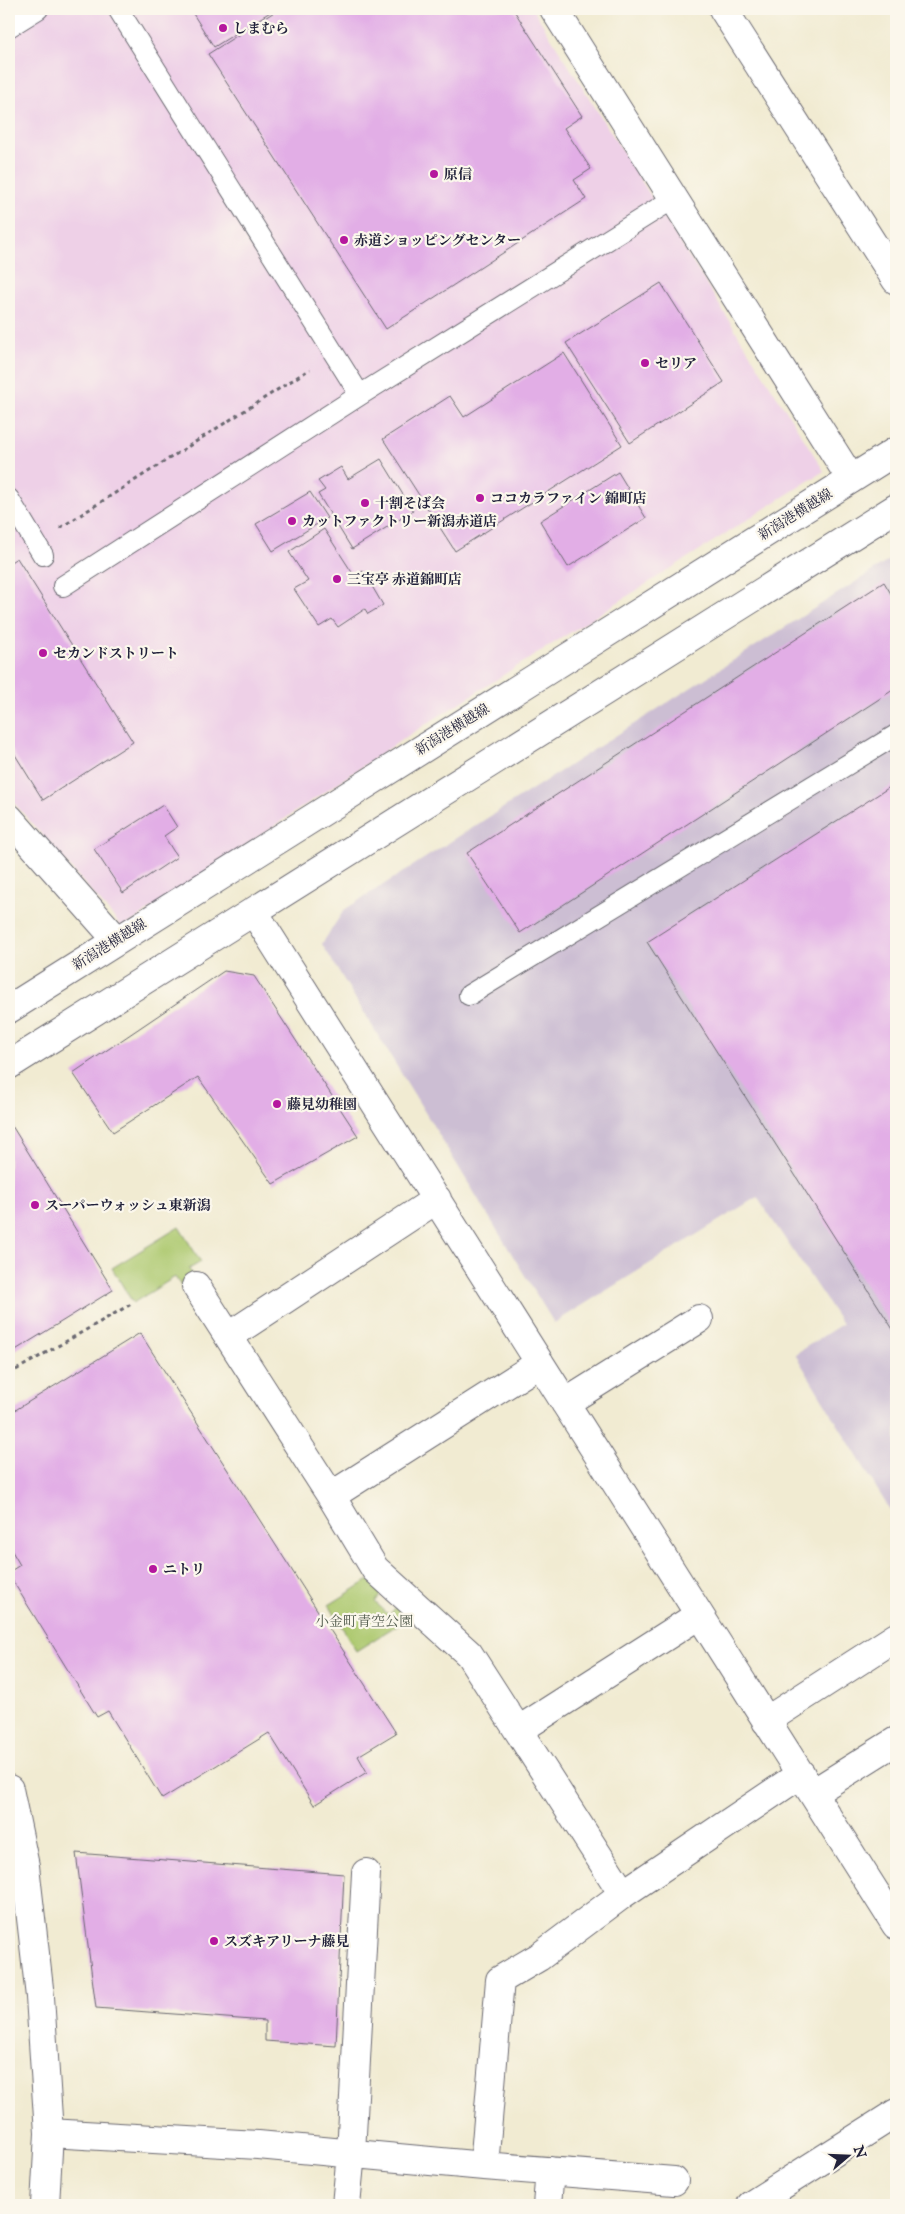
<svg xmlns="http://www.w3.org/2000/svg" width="905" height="2214" font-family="'IM FELL English','Noto Serif JP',serif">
	<rect width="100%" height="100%" fill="#fbf7ec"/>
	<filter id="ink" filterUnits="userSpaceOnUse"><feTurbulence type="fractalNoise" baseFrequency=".02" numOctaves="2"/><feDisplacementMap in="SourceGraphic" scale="10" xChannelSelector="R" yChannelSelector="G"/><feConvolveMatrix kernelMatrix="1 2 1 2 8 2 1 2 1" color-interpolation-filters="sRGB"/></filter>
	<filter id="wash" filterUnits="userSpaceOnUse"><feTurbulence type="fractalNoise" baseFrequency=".0096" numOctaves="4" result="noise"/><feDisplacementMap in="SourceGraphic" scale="20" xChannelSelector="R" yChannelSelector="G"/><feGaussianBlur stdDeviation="1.12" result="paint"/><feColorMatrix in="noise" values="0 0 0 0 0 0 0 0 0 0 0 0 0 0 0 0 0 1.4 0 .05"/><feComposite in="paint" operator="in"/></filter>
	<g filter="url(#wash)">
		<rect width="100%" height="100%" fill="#f1ebd2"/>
		<!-- built -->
		<path fill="#eed0e7" d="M9,9H533L824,471L406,737L123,928L9,797Z"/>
		<!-- industrial -->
		<path fill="#ccbed3" d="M896,556V1520L795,1354L842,1324L757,1197L554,1323L322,944L344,910Z"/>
		<!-- green -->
		<path fill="#adc970" stroke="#687656" d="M179,1227L201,1262L189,1269L196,1281L183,1289L175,1277L133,1303L112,1268Z
			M369,1580L383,1593L375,1602L389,1615L397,1606L410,1617L356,1651L329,1605Z"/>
		<g id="blocks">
			<!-- building -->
			<path fill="#e2aee6" d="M190,9H275L214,47Z
				M279,9H513L582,116L564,128L591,169L574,180L586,199L386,329L208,54Z
				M661,283L724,382L630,443L566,343Z
				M564,353L622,445L455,551L383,439L450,396L464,417Z
				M381,459L413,511L352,549L318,494L325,490L318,481L341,467L348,479Z
				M618,472L646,518L568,567L540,521Z
				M310,492L327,518L273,551L256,524Z
				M324,529L355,577L363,571L383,605L368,614L365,609L338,627L332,619L319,627L294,589L308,581L289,552Z
				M17,558L133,742L43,800L9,745V563Z
				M884,582L896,602V688L520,933L467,853Z
				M896,783V1334L647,942Z
				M163,805L177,827L164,836L177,857L123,893L94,849Z
				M224,971L254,976L358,1136L273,1184L198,1077L113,1132L73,1073Z
				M9,1121L113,1290L9,1354Z
				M140,1333L396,1733L358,1756L367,1772L314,1805L269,1733L162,1799L108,1711L97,1717L9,1575V1572L20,1565L9,1546V1414Z
				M76,1853L344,1874L336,2046L265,2041V2021L96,2008Z"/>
		</g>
	</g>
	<g filter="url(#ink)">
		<use href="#blocks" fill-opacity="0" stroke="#6a6870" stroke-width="1"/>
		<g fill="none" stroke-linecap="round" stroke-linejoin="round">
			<defs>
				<path id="lane" d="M118,9L360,395
					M9,27L38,9
					M9,499L43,555
					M63,586L360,395L673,199
					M469,995L896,735"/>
				<path id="street" d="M554,9L851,479
					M723,9L896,280
					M9,818L116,939
					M254,912L896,1925
					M196,1286L331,1496L375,1569L469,1654L623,1894
					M229,1336L437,1199
					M565,1403L699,1319
					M331,1496L540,1363
					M766,1721L896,1637
					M519,1730L699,1615
					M813,1793L896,1741
					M49,2133L258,2145L484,2166L500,1980L539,1957L623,1894L801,1774
					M484,2166L674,2181
					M346,2205L351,2153L366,1873
					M547,2205L550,2171
					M751,2205L896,2113"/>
				<path id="secondary" d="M9,1789L25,1866L40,1997L49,2133L45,2205"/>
				<path id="primary" d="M9,1009L896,451
					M9,1065L896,508"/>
			</defs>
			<!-- lane casing -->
			<use href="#lane" stroke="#6a6870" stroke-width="22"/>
			<!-- street casing -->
			<use href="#street" stroke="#6a6870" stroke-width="30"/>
			<!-- secondary casing -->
			<use href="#secondary" stroke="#6a6870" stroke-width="30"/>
			<!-- primary casing -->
			<use href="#primary" stroke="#6a6870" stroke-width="30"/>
			<!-- path -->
			<path stroke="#6a6870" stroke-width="3" stroke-dasharray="4 4" stroke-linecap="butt" d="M60,528L310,369
				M9,1374L133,1303"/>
			<!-- lane -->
			<use href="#lane" stroke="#fff" stroke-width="20"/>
			<!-- street -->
			<use href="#street" stroke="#fff" stroke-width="28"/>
			<!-- secondary -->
			<use href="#secondary" stroke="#fff" stroke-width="28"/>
			<!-- primary -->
			<use href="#primary" stroke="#fff" stroke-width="28"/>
		</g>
	</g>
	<!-- markers -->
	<g fill="#b5179e" stroke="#fbf7ec" stroke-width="2">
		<circle cx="223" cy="28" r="5"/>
		<circle cx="434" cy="174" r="5"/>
		<circle cx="344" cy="240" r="5"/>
		<circle cx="645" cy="363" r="5"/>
		<circle cx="480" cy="498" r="5"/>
		<circle cx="365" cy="503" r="5"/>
		<circle cx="292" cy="521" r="5"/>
		<circle cx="337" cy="579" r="5"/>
		<circle cx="43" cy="653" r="5"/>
		<circle cx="277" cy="1104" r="5"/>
		<circle cx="35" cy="1205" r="5"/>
		<circle cx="153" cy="1569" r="5"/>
		<circle cx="214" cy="1941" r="5"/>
	</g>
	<g text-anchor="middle" stroke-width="4.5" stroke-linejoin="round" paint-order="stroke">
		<!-- poi labels -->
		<g font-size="14" font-weight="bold" fill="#22223b" stroke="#fbf7ec" text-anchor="start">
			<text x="233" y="33">しまむら</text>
			<text x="444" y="179">原信</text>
			<text x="354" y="245">赤道ショッピングセンター</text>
			<text x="655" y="368">セリア</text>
			<text x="490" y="503">ココカラファイン 錦町店</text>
			<text x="375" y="508">十割そば会</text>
			<text x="302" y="526">カットファクトリー新潟赤道店</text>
			<text x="347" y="584">三宝亭 赤道錦町店</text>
			<text x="53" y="658">セカンドストリート</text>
			<text x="287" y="1109">藤見幼稚園</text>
			<text x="45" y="1210">スーパーウォッシュ東新潟</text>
			<text x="163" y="1574">ニトリ</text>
			<text x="224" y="1946">スズキアリーナ藤見</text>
		</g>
		<!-- street labels -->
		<g font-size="14" fill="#22223b" stroke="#fbf7ec">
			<text transform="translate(795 514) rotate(-32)" y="5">新潟港横越線</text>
			<text transform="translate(452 729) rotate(-32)" y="5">新潟港横越線</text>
			<text transform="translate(109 944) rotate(-32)" y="5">新潟港横越線</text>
		</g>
		<!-- park labels -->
		<g font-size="14" fill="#535c4e" stroke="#fbf7ec">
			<text x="364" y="1626">小金町青空公園</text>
		</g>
	</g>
	<!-- margin -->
	<rect width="905" height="2214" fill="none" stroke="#fbf7ec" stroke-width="30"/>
	<!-- north arrow -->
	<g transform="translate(848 2156) rotate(71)" stroke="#fbf7ec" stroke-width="4" paint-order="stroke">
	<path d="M0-4L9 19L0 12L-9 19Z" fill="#22223b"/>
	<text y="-8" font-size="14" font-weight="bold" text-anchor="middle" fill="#22223b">N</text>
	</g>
</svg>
